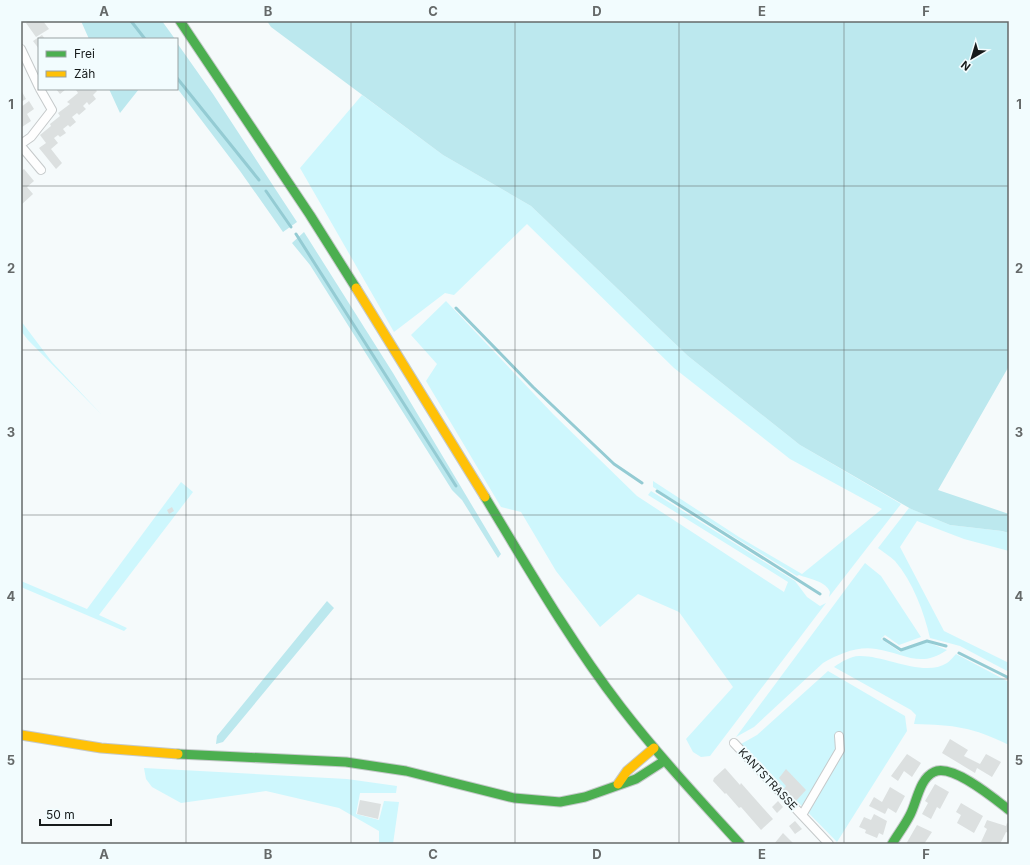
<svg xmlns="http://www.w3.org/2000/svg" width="1030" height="865" font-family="Inter,sans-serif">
	<rect width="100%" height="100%" fill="#f5fafb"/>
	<!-- green -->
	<path fill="#cef7fd" d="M362,95L443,155L531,206L688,356L800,445L901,504L829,597L830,592C826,581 809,579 799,575L797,576L653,487V481L739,537L802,574L882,509L790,459L674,368L527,224L454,295L445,293L394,332L300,168Z
		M446,301L553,414L637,496L784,592L788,582L648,495L651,491L795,581L807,597L820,606L826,603L710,756L701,757L693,752L686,739L733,687L679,612L638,594L600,627L556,571L521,512L501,507L426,381L437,364L411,335Z
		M21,321L52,362L102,415L28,340L21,331Z
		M181,482L193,492L99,615L127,628L124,631L21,587V581L87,609Z
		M909,508L950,525L1002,531L1009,533V551L964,539L917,521L900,547L944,631L1009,663V672L960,646L930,638C924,612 913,582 895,561C890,556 883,552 878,548Z
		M865,563L881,576L921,637L899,645L885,635L881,639L900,652L927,642L947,650C920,669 904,653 876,649C857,646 839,654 823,663L754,727L736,737Z
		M956,654L1009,682V745C972,727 955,725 914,724L916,715L911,710L834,667C841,662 851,656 859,656C885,655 924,678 947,663C950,661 953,657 956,654Z
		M828,671L905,716L907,731L837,842L741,744L757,735Z
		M144,768L347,779L397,786L396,793H360L356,814L379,820L384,801L399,802L393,844H379V831L339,808L266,791L181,803L152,787L146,779Z"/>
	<!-- forest -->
	<path fill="#bce8ee" d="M81,21H162L175,39H89Z
		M267,21H1009V366L938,490L1009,514V533L1002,531L950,525L911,509L800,445L688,356L531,206L443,155L271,27Z
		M177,43L213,94L297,222L283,232L240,171L177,88Z
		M109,89H139L120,113Z
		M304,232L393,373L501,554L498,558L462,500L452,490L310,265L292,243Z
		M327,601L334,608L223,742L216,744L217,736Z"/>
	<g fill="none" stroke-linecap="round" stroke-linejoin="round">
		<!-- stream -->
		<path stroke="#94cbd3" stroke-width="3" d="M131,21L145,39
			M177,78L259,180
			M266,191L291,227
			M296,234L456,486
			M456,308L533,387L614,464L642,483
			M657,491L820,594
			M884,639L901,650L927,641L946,646
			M959,653L1009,678"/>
	</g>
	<!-- building -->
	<path fill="#dce0e0" d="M29,21H43L49,29L36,37L26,23Z
		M42,35L45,39H39V49L33,41Z
		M56,89H66L60,94Z
		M78,89H95L97,91L93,95L96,99L89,105L87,102L83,106L86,109L79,115L77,113L72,117L76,122L70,127L68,125L63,129L66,133L60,137L58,135L54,138L58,143L51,149L62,163L56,169L39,148L46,143L40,135L51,126L50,124L60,116L58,113L70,104L67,102L78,93L76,90Z
		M21,90L26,99L21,102Z
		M29,101L34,109L27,114L31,121L22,127L21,107Z
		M24,169L34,181L27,187L33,194L21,205V171Z
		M172,507L174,511L169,514L167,510Z
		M950,739L968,750L964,756L980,764L986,754L1001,762L992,777L977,768L975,773L942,753Z
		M907,754L921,763L912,777L904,771L898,781L891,776Z
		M725,768L740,785L741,783L773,819L761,830L741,807L739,808L726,793L725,794L713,781L714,778Z
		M786,769L806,790L796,801L784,789L786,786L779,778Z
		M935,784L949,792L940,809L937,807L931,819L922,814L928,803L925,801Z
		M890,787L905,796L896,813L888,808L885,814L869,806L874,797L882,802Z
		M360,800L381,804L378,819L357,814Z
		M778,801L783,807L777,813L772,807Z
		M961,803L983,816L974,833L957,823L961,815L956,812Z
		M874,814L887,821L883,835L879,833L877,838L865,833L866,830L859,827L864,817L871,820Z
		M987,820L1006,826L1007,823L1009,824V833L1006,832L1000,844H986L981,842L987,829L984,827Z
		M795,821L802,829L795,834L789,826Z
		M917,825L932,832L924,844H906Z
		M783,833L794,844H774Z"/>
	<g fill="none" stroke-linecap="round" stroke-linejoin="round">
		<defs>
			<path id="street" d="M21,49L39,87
				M21,144L31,137L52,110L40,89
				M21,146L41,170
				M734,743L829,844
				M802,815L840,750L839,736"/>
			<path id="fast" d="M180,21L310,215L356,288
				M485,497C528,568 570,641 621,707C658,755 699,799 740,844
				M178,754L346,762L406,771L514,798L560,802L585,797L636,779L664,761
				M892,844C898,834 905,825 910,815C917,802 919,779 934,772C952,763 995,799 1009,810"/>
			<path id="slow" d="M356,288L485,497
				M21,735L101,748L178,754
				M618,784L627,771L654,748"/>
		</defs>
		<!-- street casing -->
		<use href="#street" stroke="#c5c9ca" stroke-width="10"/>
		<!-- fast casing -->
		<use href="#fast" stroke="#c5c9ca" stroke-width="11"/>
		<!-- slow casing -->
		<use href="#slow" stroke="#c5c9ca" stroke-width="11"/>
		<!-- street -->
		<use href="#street" stroke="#fefefe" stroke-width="8"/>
		<!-- fast -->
		<use href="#fast" stroke="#4caf50" stroke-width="9"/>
		<!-- slow -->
		<use href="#slow" stroke="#ffc107" stroke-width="9"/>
	</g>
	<!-- grid -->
	<path fill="none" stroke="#656969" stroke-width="1" stroke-opacity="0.55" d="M186,21V844M351,21V844M515,21V844M679,21V844M844,21V844M21,186H1009M21,350H1009M21,515H1009M21,679H1009"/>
	<g text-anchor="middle" stroke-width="4" stroke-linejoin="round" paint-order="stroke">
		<!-- street labels -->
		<g font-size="11" fill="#171b1b" stroke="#f2fcfe">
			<text transform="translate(768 779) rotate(47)" y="4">KANTSTRASSE</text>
		</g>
	</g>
	<!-- border -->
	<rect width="1030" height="865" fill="none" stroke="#f2fcfe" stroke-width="44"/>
	<!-- legend -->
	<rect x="38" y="38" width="140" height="52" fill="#f2fcfe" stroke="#9aa2a3"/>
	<rect x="46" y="51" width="20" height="6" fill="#4caf50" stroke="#9aa2a3"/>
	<text x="74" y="58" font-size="12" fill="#171b1b">Frei</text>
	<rect x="46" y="71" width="20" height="6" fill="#ffc107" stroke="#9aa2a3"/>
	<text x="74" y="78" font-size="12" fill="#171b1b">Zäh</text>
	<!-- north arrow -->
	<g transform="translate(972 58) rotate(218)" stroke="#f2fcfe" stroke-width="3" paint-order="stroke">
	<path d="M0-3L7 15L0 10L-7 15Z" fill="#171b1b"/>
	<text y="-6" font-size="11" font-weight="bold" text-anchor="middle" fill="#171b1b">N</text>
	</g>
	<!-- scale -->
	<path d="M40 819v6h71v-6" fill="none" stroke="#171b1b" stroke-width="2"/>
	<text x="46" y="819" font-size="12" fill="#171b1b" stroke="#f2fcfe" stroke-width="3" paint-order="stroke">50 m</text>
	<rect x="22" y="22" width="986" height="821" fill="none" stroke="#656969" stroke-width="1.5"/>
	<g font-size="13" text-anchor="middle" font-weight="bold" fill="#656969">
		<text x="104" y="16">A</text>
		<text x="268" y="16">B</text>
		<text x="433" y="16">C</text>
		<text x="597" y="16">D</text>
		<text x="762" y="16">E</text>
		<text x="926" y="16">F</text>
		<text x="11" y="109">1</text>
		<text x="1019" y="109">1</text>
		<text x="11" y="273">2</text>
		<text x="1019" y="273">2</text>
		<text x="11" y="437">3</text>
		<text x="1019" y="437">3</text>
		<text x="11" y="601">4</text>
		<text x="1019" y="601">4</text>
		<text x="11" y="765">5</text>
		<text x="1019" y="765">5</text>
		<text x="104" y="859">A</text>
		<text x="268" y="859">B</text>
		<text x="433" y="859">C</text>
		<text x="597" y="859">D</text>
		<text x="762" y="859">E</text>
		<text x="926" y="859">F</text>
	</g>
</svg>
